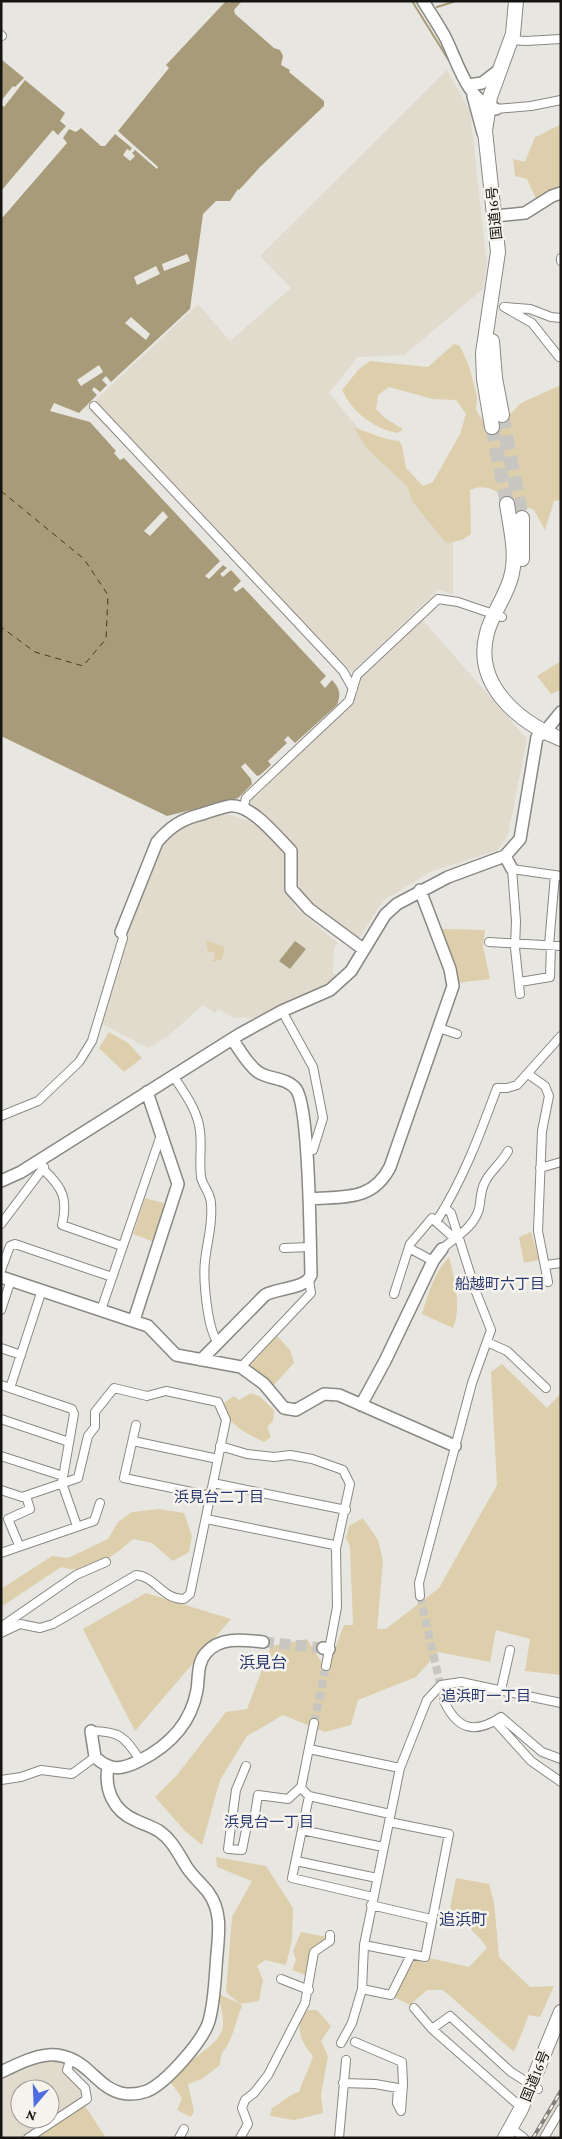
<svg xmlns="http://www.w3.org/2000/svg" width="562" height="2139" font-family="'Crimson Pro','Noto Sans JP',serif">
	<rect width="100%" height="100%" fill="#e8e6e0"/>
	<!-- built -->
	<path fill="#e1dbce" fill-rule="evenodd" d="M447,70L470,111L487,265L483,289L404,355L358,357L329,393L453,541V594L438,590L352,672L87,408L198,304L230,341L291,288L260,256Z
		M421,618L527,739L508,835L498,850L430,872L383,901L357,941L300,894L296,855L252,809L248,800L354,702L360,675Z
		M228,814L258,824L284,854L287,863V893L296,908L338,943L334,948L333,974L338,975L326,986L255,1018H235L218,1009L215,1013L203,1005L167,1037L148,1048L100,1023L127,936L133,908L166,836L177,825Z
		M46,2061L65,2063L84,2090V2096L53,2120L23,2138H1V2079ZM20,2089H50V2119H20Z
		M561,2086V2104L553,2118L540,2138H531Z"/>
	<!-- green -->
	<path fill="#ddcfac" d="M561,125V189L552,190L536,199L527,179L515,176L513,159L525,162L535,137C545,134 550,128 561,125Z
		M454,344L460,346L469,366L477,397L476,410L488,429L495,430L521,403L561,385V500L554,501L545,530L534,510C528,507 521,506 515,503C498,494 489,482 470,490L471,534L462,540L446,543L412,501L407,486L366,448L355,428C370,432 383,440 399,441L402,446L406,468L423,486L433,482L460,434L466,414L456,400L433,399L389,387L378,395L376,409L385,418L403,429L398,433C373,428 353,413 342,390L359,369L370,361L428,367Z
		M561,661V690L551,694L537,676Z
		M441,929L485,930L483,946L490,979L457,983L453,964Z
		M206,940L224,947V953L221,960L209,962L215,959L214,952H208Z
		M109,1032L128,1043L142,1058L124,1072L99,1048Z
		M145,1198L163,1203L166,1209L154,1242L133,1234Z
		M531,1232L539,1260L524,1263L519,1237Z
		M449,1257C454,1277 462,1308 453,1328L422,1314C428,1294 434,1273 449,1257Z
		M277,1336L290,1350L294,1363L272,1387L247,1368Z
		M502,1364L547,1408L561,1393V1675L525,1671L530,1639L496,1630L490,1662L438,1652L416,1677L358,1700L351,1725L325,1732L283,1715L247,1736L220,1780L202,1845L185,1831L155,1797L177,1775L226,1712L247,1709L271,1646L307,1639L324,1666L329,1664L344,1625H353L350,1546L346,1538L349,1526L363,1518L378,1540L383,1561L377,1629H386L439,1588L497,1485L491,1372Z
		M251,1393L259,1396L274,1410L273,1421L267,1427L271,1437L264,1442C246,1433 226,1425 224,1403L234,1396L239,1400Z
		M159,1509L184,1513L192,1536L189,1552L173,1561L152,1543L133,1539C113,1557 88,1576 61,1567L1,1607V1589L52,1556L68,1558L108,1539L118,1522L132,1512Z
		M146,1593L231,1619L135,1731L83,1629Z
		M216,1857L266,1866L293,1908L292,1940L286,1965L265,1960L257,1966L263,1980L259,2001L240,2004L242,2006C237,2017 235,2029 230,2040C225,2053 221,2048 220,2065L202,2079L188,2084L194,2111L191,2117L177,2110L182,2098L171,2083C181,2059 225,2047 223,2022C223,2012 219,2004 219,1994L240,2004L226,1992L232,1917L252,1881L217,1867Z
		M456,1878L489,1884L494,1902L499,1957L530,1987L554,1986L540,2017L529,2015L514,2052L443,1990H427L410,2005L392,1996L415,1960L427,1963L429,1958L469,1967L487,1948C476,1931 462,1924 450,1908Z
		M301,1932L327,1937L328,1940L312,1950L308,1976L292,1970L296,1960L293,1951Z
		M307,2010H317L331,2026L321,2041L328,2056L321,2095L323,2113L294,2120L270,2116L272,2108C282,2103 288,2095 299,2092C303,2079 309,2069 313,2056C301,2043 293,2024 307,2010Z
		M85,2106L106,2138H36Z"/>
	<!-- water -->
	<path fill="#a89b79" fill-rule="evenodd" d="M226,1L230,3L232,1H242L234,10L235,14L274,48L280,50L283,56L281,65L290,70L289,72L324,101V106L260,167L239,190L238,189L230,201H216L203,214L190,309L111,382L106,376L102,380L107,385L100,392L94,387L92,390L97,395L79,413L54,403L50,411L90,422L116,451L114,453L120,460L124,458L220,561L205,576L209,579L223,565L227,568L220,574L223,577L231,570L241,581L233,589L236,592L243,587L326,676L320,682L325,688L332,680C340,689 341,694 337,705L295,743L288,736L284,740L287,743L268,761L271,765L260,775L257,776L245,763L241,767L251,779L252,784L238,798L231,800L167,816L1,736V216L3,217L67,143L63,138L69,129L76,132L81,128L101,146H105L115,134L132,148L130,151L127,149L123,155L130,161L135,156L132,153L135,150L157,169L158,167L118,131L169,68L166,65ZM187,254L190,261L164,271L162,264ZM156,266L160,274L137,285L134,277ZM131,317L150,334L146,340L125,323ZM99,365L103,372L81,386L77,380ZM163,511L168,517L150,536L144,531Z
		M1,59L24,78L15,87L13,86L1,101Z
		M25,80L65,113L60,121L66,126L58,135L53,130L1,191V105L4,107Z
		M295,941L306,949L290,969L279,961Z"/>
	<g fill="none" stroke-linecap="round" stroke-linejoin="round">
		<!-- stream -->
		<path stroke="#a89b79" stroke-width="2" d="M412,1L448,59
			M437,7L456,1"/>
		<!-- ferry -->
		<path stroke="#4a3a0d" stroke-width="1" stroke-dasharray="6 5" stroke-linecap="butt" d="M1,491L84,559L108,595L106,639L83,666L35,652L1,627"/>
		<!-- street-tunnel -->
		<path stroke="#c8c6c1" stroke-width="8" stroke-dasharray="8 4" stroke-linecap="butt" d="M420,1596L444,1701
			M314,1723L326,1666"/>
		<!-- secondary-tunnel -->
		<path stroke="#c8c6c1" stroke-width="11" stroke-dasharray="11 5.5" stroke-linecap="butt" d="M263,1642L323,1648"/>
		<!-- highway-tunnel -->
		<path stroke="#c8c6c1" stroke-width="14" stroke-dasharray="14 7" stroke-linecap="butt" d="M502,415L522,518
			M492,427L507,504"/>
		<defs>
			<path id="street" d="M1,35L2,36
				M511,40L526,41L561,39
				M496,109L531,106L561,100
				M561,258V261
				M504,307L532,323L559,357
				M506,307L530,309L551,317L561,318
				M94,406L343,671L353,689
				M243,809L246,798L349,701L357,675L438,599L458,602L502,617
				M489,942L561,946
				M549,945L555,875
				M520,982L550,977L551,945
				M520,994L515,948L516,921L512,869L561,876
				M282,1011L313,1067L323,1118L313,1150H306
				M439,1028L457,1034
				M528,1074L545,1086L549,1096L542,1131L538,1231L548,1282
				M174,1077C185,1094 198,1111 200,1131C202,1146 199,1161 201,1177C203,1187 211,1193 211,1204C213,1225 207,1241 205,1261C203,1278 207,1330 218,1342
				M1,1116L38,1101L79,1062L92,1041L123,938L121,932
				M540,1168L561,1162
				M44,1170C63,1188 68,1199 62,1225L122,1246
				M436,1222C463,1180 480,1134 497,1088H507L517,1085L561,1036
				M1,1224L44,1167
				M284,1248L310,1247
				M409,1248L433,1261
				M442,1249C455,1237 473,1229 479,1209C481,1200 480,1191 485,1182C490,1171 501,1164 508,1151
				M546,1265L561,1263
				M1,1270L10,1246L15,1244L112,1277
				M394,1294L410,1244L432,1218L454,1238
				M1,1310L11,1280
				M101,1310L161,1135
				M487,1342L507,1351L546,1388
				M1,1348L21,1355
				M241,1367L311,1293L309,1280
				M1,1385L72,1409L74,1414L62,1483L77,1526
				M10,1388L42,1290
				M1,1419L69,1442
				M136,1425L124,1478L211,1496
				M133,1441L218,1459
				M220,1446L247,1454L274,1457L290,1455L312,1459L343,1470L350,1484L336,1549
				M1,1456L63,1476
				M213,1483L346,1510
				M1,1490L22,1497L78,1478L88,1436L95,1427V1412L114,1388L147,1396L166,1391L218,1402L226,1420L190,1594L184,1599C163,1600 155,1576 136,1575L53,1624L40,1628L20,1624L1,1633
				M206,1519L334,1545L336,1549L337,1607L326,1666
				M19,1545L8,1519L30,1509L26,1496
				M1,1553L94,1521L100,1503
				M420,1596L419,1583L472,1383L491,1330L476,1292L451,1213L445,1208
				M1,1627L76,1575L106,1562
				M501,1690L510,1650
				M444,1701C457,1729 474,1735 501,1717L542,1752L561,1759
				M495,1721L531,1761L561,1782
				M314,1723L301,1788L309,1796L390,1814
				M91,1731C120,1731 125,1737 140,1760
				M309,1749L400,1768
				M246,1766L236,1790L228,1849L242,1850L248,1820L255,1814L258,1795L288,1799L301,1787
				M1,1780L21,1777L41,1770L72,1774L95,1757
				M309,1796L292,1878L373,1897
				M302,1830L383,1847
				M296,1861L377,1878
				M371,1905L431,1919
				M364,1945L425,1957L449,1834L389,1822
				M281,1979L309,1990
				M362,1989L391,1995L411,1955
				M414,2008L432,2029L523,2109
				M432,2029L450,2016L511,2072L538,2089
				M341,2043L352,2023L362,1989L364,1945L400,1768L427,1700L441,1685L461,1682L561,1703
				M343,2083L375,2084L398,2088L397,2103L401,2111L403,2084L402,2062L355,2042
				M511,2128L524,2138
				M28,2138L87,2099L85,2088L67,2070L71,2058
				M179,2138L184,2129
				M240,2138L248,2124L242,2108L245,2100L254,2093L268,2075L305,2003L314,1952L330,1941V1935
				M339,2138L346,2060
				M544,2138L561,2109"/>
			<path id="secondary" d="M423,1C430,12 437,23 444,35C457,59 466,101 496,109
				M468,85L482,83L499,70
				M473,96L483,133
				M495,216L525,213L552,196L561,193
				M505,856L512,869
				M121,932L157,842C171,826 182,819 202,814C211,811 220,808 229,806C251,803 277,837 291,851V889L309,909L363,949
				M1,1181L21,1172L240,1034L282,1011L330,990L351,971L385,915L397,904L448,877L505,856L520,839L537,737L544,733L561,712
				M309,1199C343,1196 372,1202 390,1167L453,986L450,969L420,890
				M1,1277L148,1326L176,1355L241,1367L264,1384L284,1408L296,1410L324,1394L339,1395L455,1446
				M134,1320L178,1184L147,1092
				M201,1360L265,1295C277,1288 306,1289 311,1275C310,1244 310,1108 296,1089C286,1077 270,1080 258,1072C247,1064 240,1050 232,1039
				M361,1405L385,1361L433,1261L442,1249
				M323,1648L329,1649
				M91,1731L95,1757C110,1771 121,1770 139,1761C169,1746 191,1724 197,1690C199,1677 197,1663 206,1653C220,1636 244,1640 263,1642
				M1,2072C35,2056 59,2043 90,2072C100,2081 108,2090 121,2093C130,2095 139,2094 147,2091C166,2083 203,2041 209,2021C215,2000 215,1976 217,1954C219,1932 222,1911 208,1892C201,1883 192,1876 186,1866C178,1853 172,1840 159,1831C151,1826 143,1824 135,1820C114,1811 104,1790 108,1767"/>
			<path id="highway" d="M492,341L495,378L502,415
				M492,427L484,379L483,353L498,252L485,131L490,97L513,34L516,1
				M507,504C510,526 517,551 512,573C508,595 492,612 487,633C473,684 518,722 561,739
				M522,559V518
				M505,2138L521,2109L561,2012"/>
		</defs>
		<!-- street casing -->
		<use href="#street" stroke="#8a8882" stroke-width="10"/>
		<!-- secondary casing -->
		<use href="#secondary" stroke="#8a8882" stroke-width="14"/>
		<!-- highway casing -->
		<use href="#highway" stroke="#8a8882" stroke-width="16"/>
		<!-- street -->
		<use href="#street" stroke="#fff" stroke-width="8"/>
		<!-- secondary -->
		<use href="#secondary" stroke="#fff" stroke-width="11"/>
		<!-- highway -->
		<use href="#highway" stroke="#fff" stroke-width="14"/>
		<defs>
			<path id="rail" d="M533,2138L561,2091"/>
		</defs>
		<!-- rail casing -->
		<use href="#rail" stroke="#817f7b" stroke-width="4"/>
		<!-- rail -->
		<use href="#rail" stroke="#f6f3ed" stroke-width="2" stroke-dasharray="5.5" stroke-linecap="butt"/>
	</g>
	<g text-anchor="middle" stroke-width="5" stroke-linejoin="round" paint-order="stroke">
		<!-- street labels -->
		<g font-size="14" fill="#151412" stroke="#f6f3ed">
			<text transform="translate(494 213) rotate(-96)" y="5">国道16号</text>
			<text transform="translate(535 2076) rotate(-68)" y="5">国道16号</text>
		</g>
		<!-- neighbourhood labels -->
		<g font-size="15" fill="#293a73" stroke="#f6f3ed">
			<text x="500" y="1289">船越町六丁目</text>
			<text x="219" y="1502">浜見台二丁目</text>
			<text x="486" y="1701">追浜町一丁目</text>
			<text x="269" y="1827">浜見台一丁目</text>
		</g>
		<!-- quarter labels -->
		<g font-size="16" fill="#293a73" stroke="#f6f3ed">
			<text x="263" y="1668">浜見台</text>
			<text x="463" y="1925">追浜町</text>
		</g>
	</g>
	<!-- border -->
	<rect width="562" height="2139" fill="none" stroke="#151412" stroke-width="5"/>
	<!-- north arrow -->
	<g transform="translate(35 2104) rotate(199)"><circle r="24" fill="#f6f3ed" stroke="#9c9a95"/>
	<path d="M0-4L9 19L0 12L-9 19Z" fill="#4e6de1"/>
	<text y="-8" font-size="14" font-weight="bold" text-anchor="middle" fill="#151412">N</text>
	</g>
</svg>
